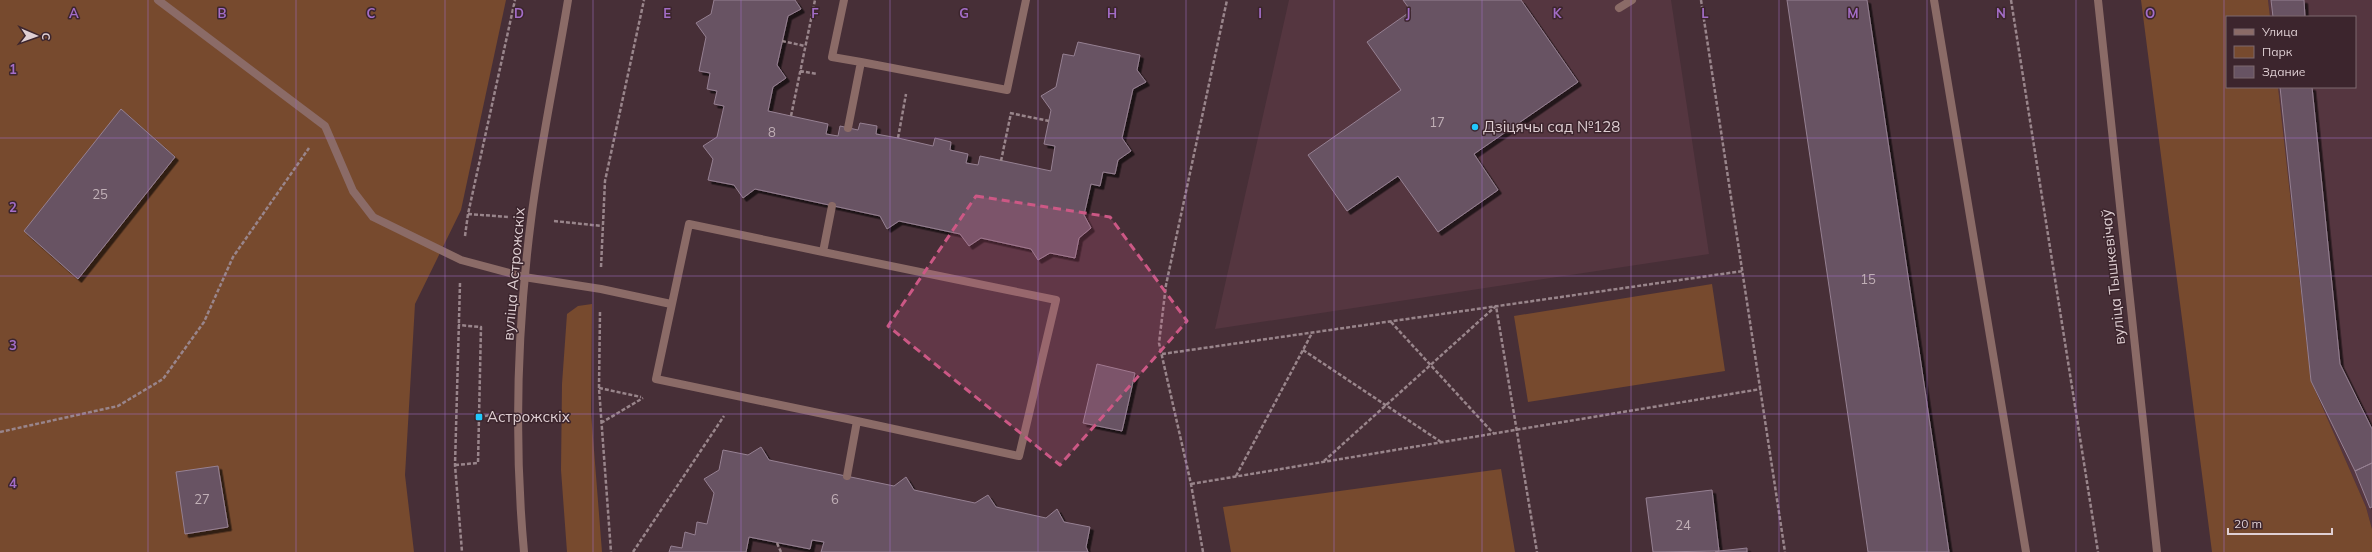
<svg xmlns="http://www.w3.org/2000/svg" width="2372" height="552" font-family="Mulish,sans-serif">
	<defs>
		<filter id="shadow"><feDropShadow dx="3.5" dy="3.5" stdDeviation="0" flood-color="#0009"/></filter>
	</defs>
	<rect width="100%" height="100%" fill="#472f37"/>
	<!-- built -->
	<path fill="#553640" d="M1289,0H1671L1709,254L1215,329Z
		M2268,0H2372V529L2366,507L2311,381L2278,87H2355V17H2270Z"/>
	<!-- green -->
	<path fill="#774a2e" d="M0,0H506L461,210L415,304L405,475L414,552H0Z
		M2141,0H2268L2270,17H2227V87H2278L2311,381L2366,507L2372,529V552H2212Z
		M1712,284L1725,371L1528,402L1514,316Z
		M592,304L591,412L602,552H567L561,470L562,384L567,314L578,306Z
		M1501,469L1515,552H1231L1223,507Z"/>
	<!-- building -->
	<path fill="#675363" stroke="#968092" filter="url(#shadow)" d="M714,0H795L801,9L788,16L777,65L786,78L773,87L768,111L828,124L826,134L838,136L840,126L858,130L860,123L877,126L876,134L898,138L933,146L935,138L951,142L950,150L968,154L966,163L978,165L980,156L1051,171L1055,146L1044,144L1051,110L1041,96L1056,87L1063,54L1074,56L1078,42L1140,55L1137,70L1146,82L1133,89L1122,138L1131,151L1118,160L1115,174L1103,172L1100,186L1091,184L1084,215L1091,228L1079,238L1075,258L1050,253L1038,260L1031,249L981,238L969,246L960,234L899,221L887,229L880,216L755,189L743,198L734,185L708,180L713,159L703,146L717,137L724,106L714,104L717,91L707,89L710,73L699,71L706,37L696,23L711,14Z
		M1403,0H1521L1578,82L1474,154L1498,190L1438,232L1398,176L1347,211L1308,155L1401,90L1367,42L1411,11Z
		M1787,0H1867L1949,552H1868Z
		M2271,0H2304L2305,17H2273Z
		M2280,87H2312L2340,364L2372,429V463L2355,471L2311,381Z
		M121,109L175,157L78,279L24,231Z
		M1097,364L1135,373L1122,431L1083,423Z
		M761,447L769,460L894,486L906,477L914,490L975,503L988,495L996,507L1046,518L1057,509L1064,522L1090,527L1086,547L1088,552H821L824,542L812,540L810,549L749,537L746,552H669L671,546L682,548L685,532L695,535L697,522L707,524L714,493L704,479L719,470L723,450L748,455Z
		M2372,463V507L2370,508L2355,471Z
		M218,466L228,527L185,534L176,472Z
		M1712,490L1719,551L1653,552L1646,498Z
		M1747,548V552H1715L1719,551Z"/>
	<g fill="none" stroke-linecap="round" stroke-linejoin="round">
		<!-- path -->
		<path stroke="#99858b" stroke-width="2.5" stroke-dasharray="4 2" stroke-linecap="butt" d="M1701,0L1785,552
			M2011,0L2098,552
			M782,41L805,46
			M800,71L817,74
			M1010,113L1049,121
			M791,116L815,0
			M898,138L906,94
			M1001,161L1011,113
			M468,214L509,217
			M554,221L602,226
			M465,236L468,214L515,0
			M601,267L605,181L644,0
			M460,283L455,465L462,552
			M600,312L599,388L611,552
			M1391,322L1493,433
			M1303,350L1441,442
			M1162,354L1743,271
			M599,388L641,397
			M479,417L496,414
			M601,423L643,398
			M0,432L118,406L163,379L204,322L233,257L309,148
			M1324,461L1496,306L1537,552
			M455,465L478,463L481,327L458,325
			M1236,476L1312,333
			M1191,484L1761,389
			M777,543L781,552
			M633,552L724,416
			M1203,552L1191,484L1159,343L1166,285L1227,0"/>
		<!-- service -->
		<path stroke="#8b6b67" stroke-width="8" d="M844,0L832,57L861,62L848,128
			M1934,0L2026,552
			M1619,8L1632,0
			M861,62L1007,90L1026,0
			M832,206L823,252L1056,300L1019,456L857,421
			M823,252L689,224L656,379L857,421L847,476
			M524,277L601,289L671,304"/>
		<!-- minor -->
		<path stroke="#8b6b67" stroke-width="8" d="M158,0L325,126L353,191L373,217L461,260L524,277
			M2098,0L2157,552
			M524,552C514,442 517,330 531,220C540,147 556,73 568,0"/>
	</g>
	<!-- marked area -->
	<path fill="#cc5885" fill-opacity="0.2" stroke="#cc5885" stroke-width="3" stroke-dasharray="8 5" stroke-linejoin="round" d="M976,196L1110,217L1187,321L1060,465L888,326Z"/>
	<!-- grid -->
	<path fill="none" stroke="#a36dc7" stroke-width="1" stroke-opacity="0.55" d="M148,0V552M296,0V552M445,0V552M593,0V552M741,0V552M890,0V552M1038,0V552M1186,0V552M1334,0V552M1482,0V552M1631,0V552M1779,0V552M1927,0V552M2076,0V552M2224,0V552M0,138H2372M0,276H2372M0,414H2372"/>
	<!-- markers -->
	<g fill="#21c9fd" stroke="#3c252d" stroke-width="1.5">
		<circle cx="1475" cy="127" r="4"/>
		<rect x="475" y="413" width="8" height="8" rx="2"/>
	</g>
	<g text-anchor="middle" stroke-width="3" stroke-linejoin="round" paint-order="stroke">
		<!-- number labels -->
		<g font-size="13" fill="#c1b0b7">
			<text x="1437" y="127">17</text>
			<text x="772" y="137">8</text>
			<text x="100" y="199">25</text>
			<text x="1868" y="284">15</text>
			<text x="202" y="504">27</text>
			<text x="835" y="504">6</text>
			<text x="1683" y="530">24</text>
		</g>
		<!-- poi labels -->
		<g font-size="15" fill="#dfcfd3" stroke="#3c252d" text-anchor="start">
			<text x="1483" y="132">Дзіцячы сад №128</text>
			<text x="487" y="422">Астрожскіх</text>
		</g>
		<!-- street labels -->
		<g font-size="15" fill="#dfcfd3" stroke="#3c252d">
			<text transform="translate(514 274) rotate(-85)" y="5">вуліца Астрожскіх</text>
			<text transform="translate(2113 277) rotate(-96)" y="5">вуліца Тышкевічаў</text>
		</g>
	</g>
	<g font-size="13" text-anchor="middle" font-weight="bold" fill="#a36dc7" stroke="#3c252d" stroke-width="3" stroke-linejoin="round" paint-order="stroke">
		<text x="74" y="18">A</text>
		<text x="222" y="18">B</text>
		<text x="371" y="18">C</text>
		<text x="519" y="18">D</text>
		<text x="667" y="18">E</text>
		<text x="815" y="18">F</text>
		<text x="964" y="18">G</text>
		<text x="1112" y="18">H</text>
		<text x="1260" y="18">I</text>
		<text x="1408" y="18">J</text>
		<text x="1557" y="18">K</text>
		<text x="1705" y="18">L</text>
		<text x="1853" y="18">M</text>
		<text x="2001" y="18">N</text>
		<text x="2150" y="18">O</text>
		<text x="13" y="74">1</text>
		<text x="13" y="212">2</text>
		<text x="13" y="350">3</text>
		<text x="13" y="488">4</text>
	</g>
	<!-- legend -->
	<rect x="2226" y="16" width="130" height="72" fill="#3c252d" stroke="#7d696f"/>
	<rect x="2234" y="29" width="20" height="6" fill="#8b6b67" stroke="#7d696f"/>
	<text x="2262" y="36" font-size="12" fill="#dfcfd3">Улица</text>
	<rect x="2234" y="46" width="20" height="12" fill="#774a2e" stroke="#7d696f"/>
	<text x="2262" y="56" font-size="12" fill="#dfcfd3">Парк</text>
	<rect x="2234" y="66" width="20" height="12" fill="#675363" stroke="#7d696f"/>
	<text x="2262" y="76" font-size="12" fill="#dfcfd3">Здание</text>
	<!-- north arrow -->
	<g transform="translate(36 36) rotate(92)" stroke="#3c252d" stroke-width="3" paint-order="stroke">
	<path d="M0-3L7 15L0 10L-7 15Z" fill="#dfcfd3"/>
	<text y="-6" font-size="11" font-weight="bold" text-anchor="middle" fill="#dfcfd3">С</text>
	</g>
	<!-- scale -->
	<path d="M2228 528v6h104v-6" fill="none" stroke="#dfcfd3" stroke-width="2"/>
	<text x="2234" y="528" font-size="12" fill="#dfcfd3" stroke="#3c252d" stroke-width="3" paint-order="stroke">20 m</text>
</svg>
